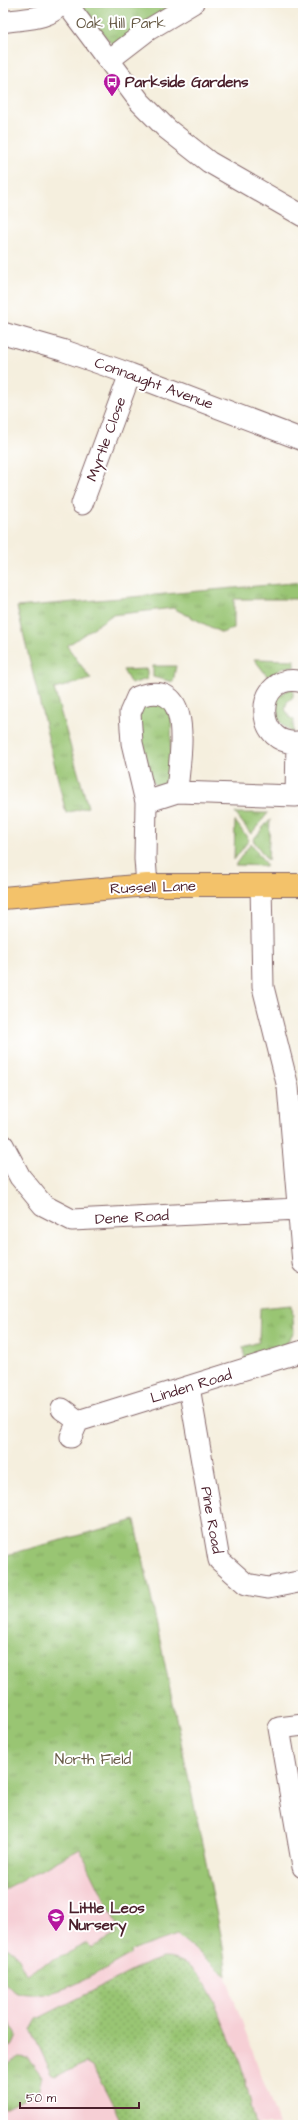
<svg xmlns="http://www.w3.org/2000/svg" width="306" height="2128" font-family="'Architects Daughter',sans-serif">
	<defs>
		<pattern id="grass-tufts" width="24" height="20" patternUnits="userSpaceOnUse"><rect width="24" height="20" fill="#99c573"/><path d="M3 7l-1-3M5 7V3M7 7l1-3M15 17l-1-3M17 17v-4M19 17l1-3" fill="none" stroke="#7f9f5f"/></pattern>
		<pattern id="garden-dots" width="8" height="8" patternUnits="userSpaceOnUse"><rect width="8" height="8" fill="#99c573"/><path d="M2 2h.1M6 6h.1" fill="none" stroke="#7f9f5f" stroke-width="1.8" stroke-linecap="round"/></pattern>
	</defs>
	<rect width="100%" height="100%" fill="#fff"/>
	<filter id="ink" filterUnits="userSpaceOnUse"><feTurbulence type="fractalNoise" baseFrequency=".025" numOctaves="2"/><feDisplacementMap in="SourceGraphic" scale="8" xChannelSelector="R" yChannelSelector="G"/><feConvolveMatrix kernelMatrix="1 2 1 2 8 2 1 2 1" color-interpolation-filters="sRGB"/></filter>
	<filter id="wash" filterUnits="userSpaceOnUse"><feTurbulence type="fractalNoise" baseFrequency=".012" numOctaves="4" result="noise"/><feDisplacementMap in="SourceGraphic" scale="16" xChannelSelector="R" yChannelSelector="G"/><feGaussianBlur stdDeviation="0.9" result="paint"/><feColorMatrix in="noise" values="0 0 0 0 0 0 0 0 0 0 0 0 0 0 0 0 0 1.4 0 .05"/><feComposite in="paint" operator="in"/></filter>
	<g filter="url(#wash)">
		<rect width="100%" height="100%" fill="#f5efde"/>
		<!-- built -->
		<path fill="#f6cfd5" d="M80,1849L131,1952L176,1935L226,1977L279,2125H3V1890Z"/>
		<!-- grass -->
		<path fill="url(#grass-tufts)" stroke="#72724f" d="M78,3H193L115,48Z
			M303,582V599H234V628L222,633L173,608L112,615L67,646L91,679L54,689L88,807L66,813L17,607Z
			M254,659L294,660L295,667H285L268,677Z
			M153,666H176L173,682L153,677Z
			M147,669V679L131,684L123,670Z
			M293,686V697L287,702L285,709L290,718L294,720L293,733C279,724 275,716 274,699Z
			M159,702L168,709L172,720L169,784L156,786L151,779L137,723L140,710L147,703Z
			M235,813H268L251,834Z
			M270,819L268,861L253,840Z
			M235,821L249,840L234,860Z
			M251,843L267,866L235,865Z
			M292,1305L294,1332L284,1347L245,1359L243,1347L259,1342L260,1308Z
			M135,1520L222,1940L227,1976L177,1935L130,1951L131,1954C99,1971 53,2004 17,1993C12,1991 7,1985 3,1981V1946L14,1951L26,1974L88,1943L91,1948L117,1934L114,1930L118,1927L80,1849L3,1890V1556Z
			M3,2013L17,2036L13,2045L3,2050Z
			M19,2057L28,2058L42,2076L38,2092L3,2110V2066Z"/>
		<!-- garden -->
		<path fill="url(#garden-dots)" stroke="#72724f" d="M163,1958C201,1957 214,2000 225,2028C230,2040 235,2051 240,2062C247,2082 250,2104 256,2125H123L93,2067L86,2063L56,2076L52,2074L31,2030L37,2019L150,1962Z"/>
	</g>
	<g filter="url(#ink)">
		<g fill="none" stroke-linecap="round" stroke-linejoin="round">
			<defs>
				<path id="minor" d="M66,3L140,102L167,129L209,162L303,216
					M3,22C23,18 48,21 62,3
					M109,60L148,30L193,3
					M3,333L62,350L130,374L303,440
					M82,504L130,374
					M303,682C251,669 253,753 303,741
					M177,792L296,796L297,742
					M146,802L177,792C179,758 197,675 137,697L130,713L132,743L146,802L145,859L147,885
					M261,885L263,987L288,1087L303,1263
					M3,1145L20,1177L43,1205L72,1220L298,1209
					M189,1387L219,1560L246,1584L268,1588L303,1581
					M62,1409L78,1421L71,1437
					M78,1421L303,1351
					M303,1725L279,1728L303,1867"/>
				<path id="major" d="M3,898L147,885H303"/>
			</defs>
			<!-- minor casing -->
			<use href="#minor" stroke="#86686a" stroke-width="23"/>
			<!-- major casing -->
			<use href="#major" stroke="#86686a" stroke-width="24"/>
			<!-- minor -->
			<use href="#minor" stroke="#fff" stroke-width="21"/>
			<!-- major -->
			<use href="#major" stroke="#f3c26a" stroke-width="22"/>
		</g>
	</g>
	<!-- icons -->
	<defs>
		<symbol id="bus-pin" viewBox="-11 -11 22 30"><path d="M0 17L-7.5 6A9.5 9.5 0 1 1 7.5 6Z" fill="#b5179e" stroke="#fff"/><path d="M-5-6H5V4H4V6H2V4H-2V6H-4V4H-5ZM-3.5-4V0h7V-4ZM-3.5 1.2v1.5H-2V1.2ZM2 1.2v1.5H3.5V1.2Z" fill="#fff"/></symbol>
		<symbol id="school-pin" viewBox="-11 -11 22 30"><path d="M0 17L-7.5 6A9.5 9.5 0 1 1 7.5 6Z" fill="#b5179e" stroke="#fff"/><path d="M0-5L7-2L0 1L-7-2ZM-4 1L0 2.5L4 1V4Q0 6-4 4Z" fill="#fff"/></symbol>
	</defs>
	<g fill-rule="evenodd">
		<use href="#bus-pin" x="102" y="72" width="20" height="27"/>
		<use href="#school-pin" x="46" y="1907" width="20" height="27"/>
	</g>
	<g text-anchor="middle" stroke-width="4" stroke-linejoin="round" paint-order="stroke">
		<!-- park labels -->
		<g font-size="15" fill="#665944" stroke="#fff">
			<text x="121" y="28">Oak Hill Park</text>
			<text x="93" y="1764">North Field</text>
		</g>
		<!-- poi labels -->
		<g font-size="15" font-weight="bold" fill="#4a1f2b" stroke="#fff" text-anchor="start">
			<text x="125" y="87">Parkside Gardens</text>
			<text x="69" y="1913">Little Leos<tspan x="69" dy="17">Nursery</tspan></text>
		</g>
		<!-- street labels -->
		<g font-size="15" fill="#4a1f2b" stroke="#fff">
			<text transform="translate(154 383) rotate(20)" y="5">Connaught Avenue</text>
			<text transform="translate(106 439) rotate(-70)" y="5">Myrtle Close</text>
			<text transform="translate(153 887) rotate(-2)" y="5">Russell Lane</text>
			<text transform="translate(132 1217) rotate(-3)" y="5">Dene Road</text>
			<text transform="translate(191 1386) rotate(-17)" y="5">Linden Road</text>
			<text transform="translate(212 1520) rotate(80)" y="5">Pine Road</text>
		</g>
	</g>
	<!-- margin -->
	<rect width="306" height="2128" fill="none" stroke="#fff" stroke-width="16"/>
	<!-- scale -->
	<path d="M20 2102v6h119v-6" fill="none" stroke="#4a1f2b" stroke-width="2"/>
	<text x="26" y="2102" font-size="12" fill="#4a1f2b" stroke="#ffffff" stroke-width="3" paint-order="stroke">50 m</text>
</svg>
